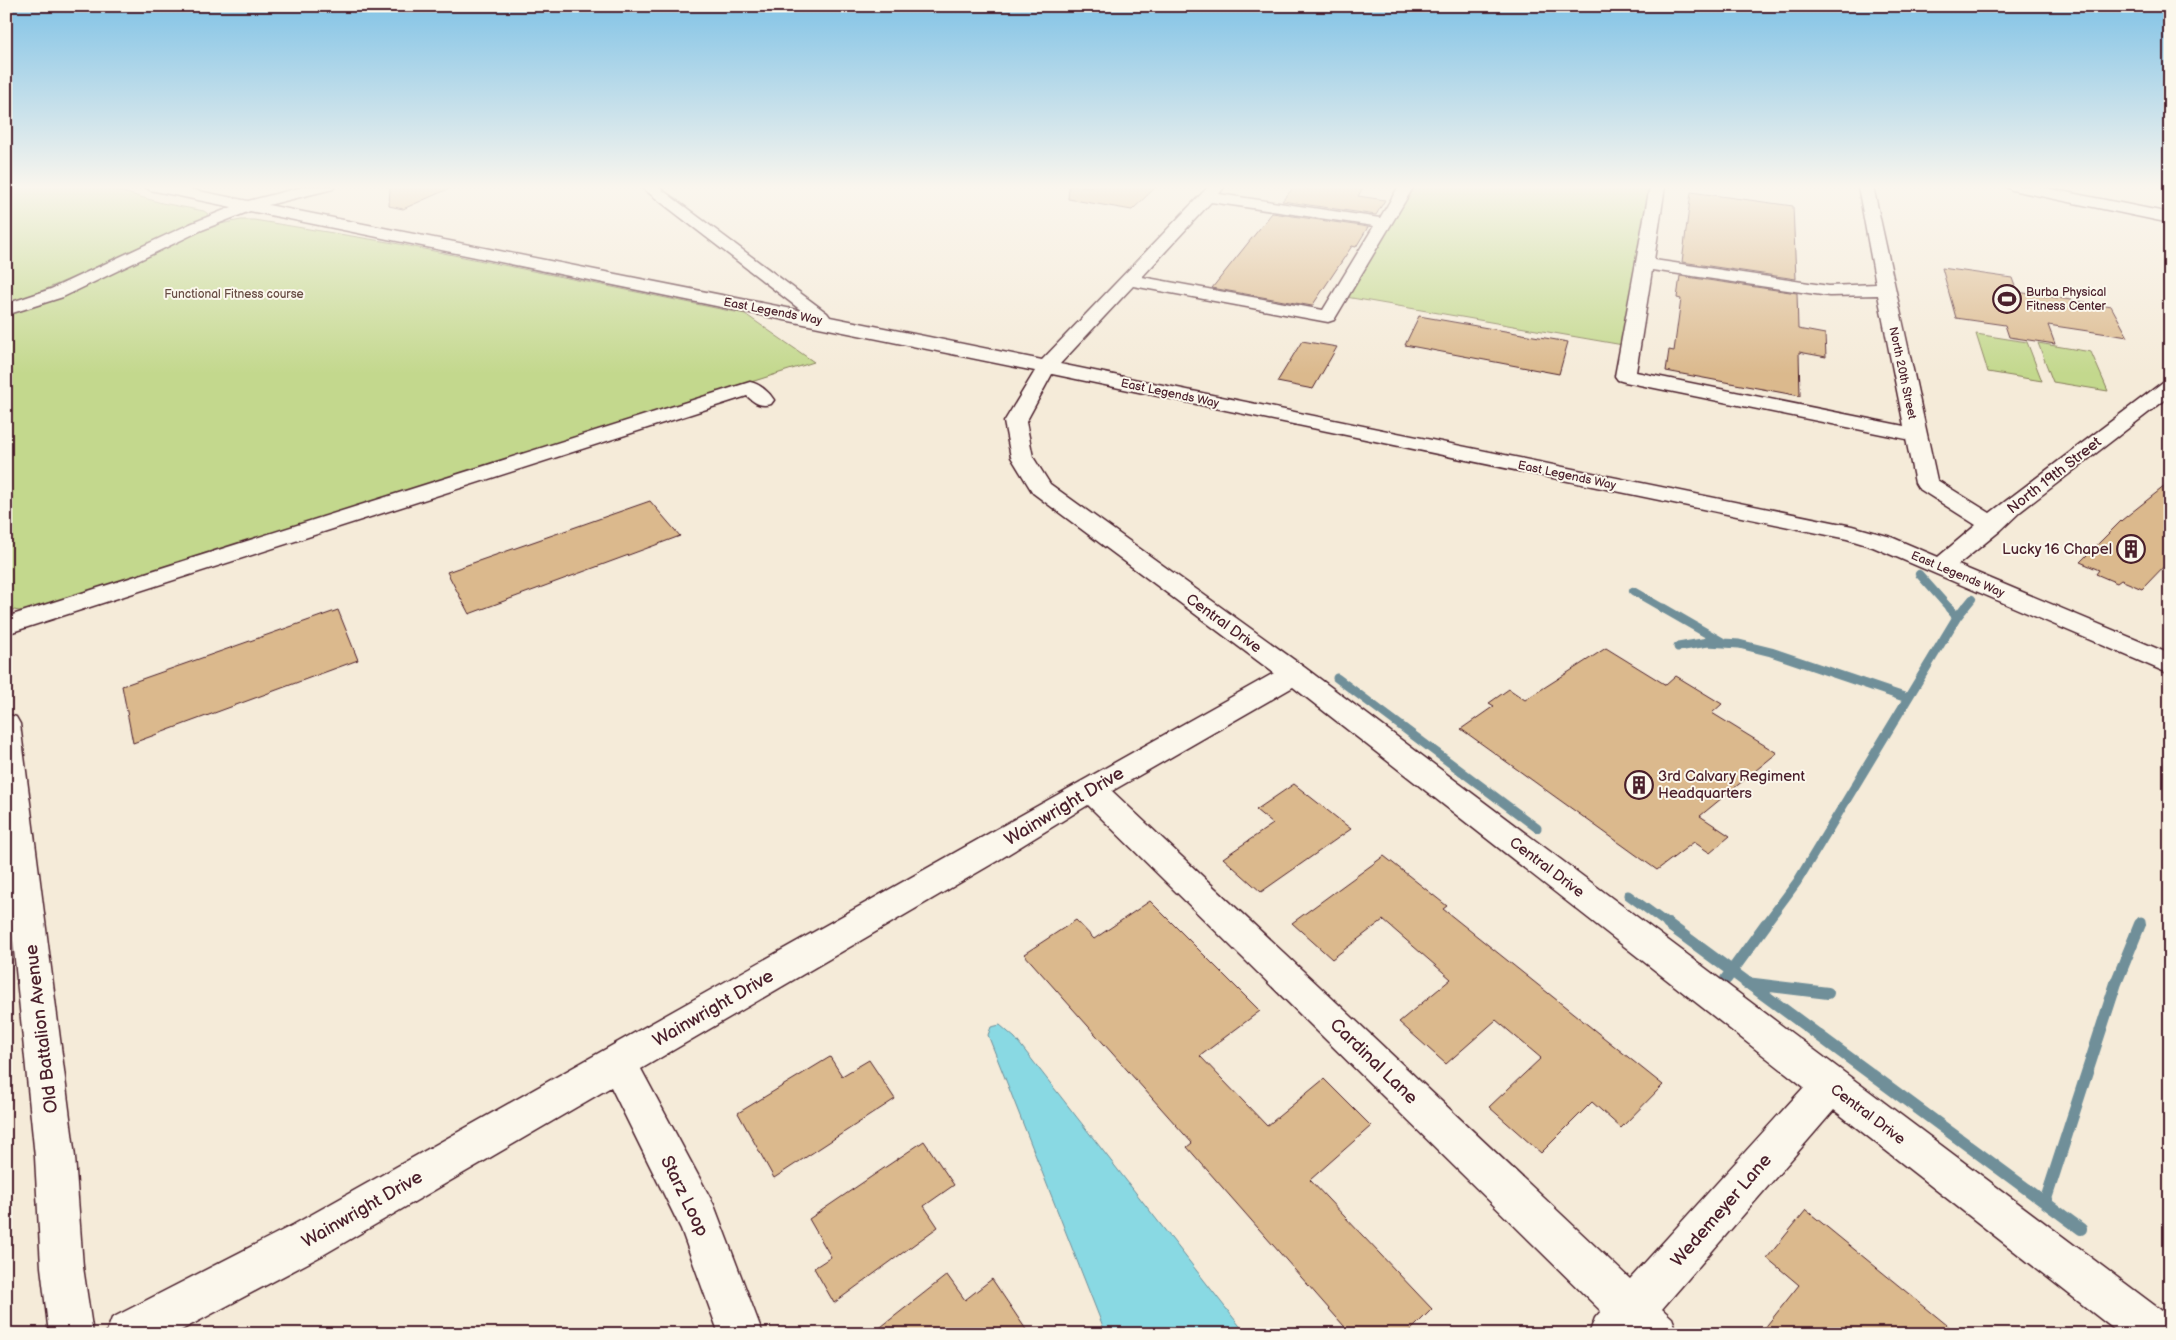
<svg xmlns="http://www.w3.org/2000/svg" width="2176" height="1340" font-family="'Balsamiq Sans',sans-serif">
	<rect width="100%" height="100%" fill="#f5ebd9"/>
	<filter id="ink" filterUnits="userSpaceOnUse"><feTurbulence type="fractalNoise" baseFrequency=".02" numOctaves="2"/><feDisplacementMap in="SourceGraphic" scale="10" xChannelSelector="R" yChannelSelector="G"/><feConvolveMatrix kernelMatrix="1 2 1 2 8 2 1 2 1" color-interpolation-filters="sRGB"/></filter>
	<g filter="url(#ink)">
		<!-- green -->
		<path fill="#c3d88d" stroke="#867c5c" d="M6,186H101L162,203L204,211L208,214C203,224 176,231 164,236C111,258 61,286 6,304Z
			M1413,186H1652L1623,345L1346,297Z
			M241,220H254L394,243L745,314L814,362L38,609L19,611L9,609L6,589V314L215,225Z
			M1976,334L2027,342L2042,381L1988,372Z
			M2038,343L2091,352L2108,391L2053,382Z"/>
		<!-- water -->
		<path fill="#89d9e3" stroke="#708f99" d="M1000,1025L1015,1038L1246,1334H1106L988,1035L991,1027Z"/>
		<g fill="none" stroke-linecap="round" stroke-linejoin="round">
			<!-- stream-far2 -->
			<path stroke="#708f99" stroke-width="8" d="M1919,574L1951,610
				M1633,591L1666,610
				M1963,610L1972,599"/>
			<!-- stream-far1 -->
			<path stroke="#708f99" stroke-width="9" d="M1663,608L1722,642
				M1949,608L1957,617
				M1678,647L1708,642L1739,644L1771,652L1907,698
				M1337,678L1537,828
				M1628,895L1669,925
				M1765,925L1797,882L1957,617L1964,608
				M2139,925L2141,921"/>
			<!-- stream -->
			<path stroke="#708f99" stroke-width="12" d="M1668,924L2081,1229
				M1726,979L1766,924
				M1746,983L1828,993
				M2045,1202L2116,983L2140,924"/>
		</g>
		<!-- building -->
		<path fill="#dbb98d" stroke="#4a1f2b" d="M390,186H455L403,209L389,206Z
			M1069,186H1157L1132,210L1068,199Z
			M1312,186H1364L1358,196L1385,200L1376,215L1282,201L1294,187L1310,189Z
			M1691,192L1793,206L1796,279L1682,262Z
			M1272,213L1368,227L1356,247L1352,246L1312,306L1212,288Z
			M1942,268L2012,278L2017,292L2111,306L2128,337L2048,325L2055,344L2009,337L2005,325L1956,318Z
			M1680,276L1797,293L1798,329L1825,334L1826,357L1799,352L1800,396L1666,371L1669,350L1674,351L1681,299L1677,298Z
			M1419,316L1568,342L1559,374L1405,345Z
			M1302,341L1337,347L1313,389L1277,382Z
			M2170,482V560L2142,589L2121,580L2117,583L2096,574L2099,570L2080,562L2122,520Z
			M650,501L680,536L469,614L447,572Z
			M338,610L358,660L133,743L122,686Z
			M1606,648L1666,685L1676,676L1722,704L1712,713L1777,753L1700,816L1730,836L1710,853L1694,842L1657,870L1461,729L1494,706L1489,703L1509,689L1525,700Z
			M1294,784L1351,829L1261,892L1223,858L1273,824L1256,810Z
			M1384,856L1447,906L1443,909L1663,1085L1621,1128L1592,1102L1541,1153L1489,1107L1541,1058L1496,1020L1446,1064L1399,1022L1451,979L1383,920L1332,959L1292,923Z
			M1150,901L1260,1011L1200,1056L1267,1126L1324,1079L1371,1126L1310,1180L1432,1309L1407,1334H1351L1187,1147L1192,1143L1024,954L1076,920L1094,939Z
			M830,1057L842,1076L869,1060L895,1099L774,1178L738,1113Z
			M924,1141L954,1185L924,1206L938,1227L834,1303L814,1268L831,1257L809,1219Z
			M1806,1210L1958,1334H1760L1799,1285L1767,1258Z
			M947,1275L965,1300L992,1279L1029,1334H872Z"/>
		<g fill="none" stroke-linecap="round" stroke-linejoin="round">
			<defs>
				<path id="minor" d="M143,186H174L248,201L306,186H335L333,189L268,205L802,311L640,186H657L827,313L830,317L1042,360L1209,186H1225L1219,194L1380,218L1399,186H1414L1334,320L1328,322L1133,286L1060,364L1852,526L1891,537L1938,557L1976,525L1918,488L1915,483L1906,439L1625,382L1618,380L1615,376L1650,186H1665L1654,260L1829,286L1876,284L1858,186H1873L1937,480L1990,513L2163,382L2170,380V396L2021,511L2001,530L1958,565L2170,654V674L1873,547L1847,539L1052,374L1026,422L1033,457L1050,484L1304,667L2170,1317V1334H2120L1834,1110L1662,1309L1672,1318L1678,1334H1589L1595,1318L1601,1311L1088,805L997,861L641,1069L714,1205L763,1334H719L681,1229L611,1087L323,1255L174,1334H106L112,1318L293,1225L1274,673L1033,493L1011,457L1004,422L1035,371L250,211L202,230L63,297L6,315V304L51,289L190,224L232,207L150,190ZM1211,202L1374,226L1323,310L1142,277ZM1652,270L1829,296L1878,295L1904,426L1636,372ZM1293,687L1804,1087L1630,1279L1112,791Z
					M2005,186H2036L2170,213V223L2012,190Z
					M750,382C760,384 769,392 774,400L771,404C760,407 755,403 747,396L6,634V617Z
					M6,714L16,717L20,724L75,1157L83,1267L93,1334H49L41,1267L35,1157L6,871Z"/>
			</defs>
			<!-- minor casing -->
			<use href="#minor" stroke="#4a1f2b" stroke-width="3"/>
			<!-- minor -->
			<use href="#minor" fill="#fbf7ec" fill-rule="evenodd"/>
		</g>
	</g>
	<!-- sky -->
	<linearGradient id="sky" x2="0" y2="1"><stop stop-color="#82c3e6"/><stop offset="0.5" stop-color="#faf6ee"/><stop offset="1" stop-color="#faf6ee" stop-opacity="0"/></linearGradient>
	<rect width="2176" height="374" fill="url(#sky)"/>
	<!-- icons -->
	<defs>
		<symbol id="stadium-ring" viewBox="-11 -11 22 22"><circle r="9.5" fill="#fbf7ec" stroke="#4a1f2b" stroke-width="1.5"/><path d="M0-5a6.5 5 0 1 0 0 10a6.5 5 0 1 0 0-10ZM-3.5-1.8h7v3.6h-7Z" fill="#4a1f2b"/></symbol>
		<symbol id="building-ring" viewBox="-11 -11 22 22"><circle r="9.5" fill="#fbf7ec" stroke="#4a1f2b" stroke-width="1.5"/><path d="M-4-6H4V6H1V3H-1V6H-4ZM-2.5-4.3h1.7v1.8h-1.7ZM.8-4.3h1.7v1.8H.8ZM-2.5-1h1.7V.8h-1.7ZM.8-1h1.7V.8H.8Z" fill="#4a1f2b"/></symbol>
	</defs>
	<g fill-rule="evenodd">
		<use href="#stadium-ring" x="1991" y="283" width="32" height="32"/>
		<use href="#building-ring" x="2115" y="533" width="32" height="32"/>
		<use href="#building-ring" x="1623" y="769" width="32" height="32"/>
	</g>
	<g text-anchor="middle" stroke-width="4" stroke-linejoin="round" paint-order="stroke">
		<!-- far-poi labels -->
		<g font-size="12" fill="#4a1f2b" stroke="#fbf7ec" text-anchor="start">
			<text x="2026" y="296">Burba Physical<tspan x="2026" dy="14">Fitness Center</tspan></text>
		</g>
		<!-- far-park labels -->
		<g font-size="12" fill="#684d44" stroke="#fbf7ec">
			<text x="234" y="298">Functional Fitness course</text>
		</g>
		<!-- far-street labels -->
		<g font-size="12" fill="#4a1f2b" stroke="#fbf7ec">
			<text transform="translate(773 311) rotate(11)" y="4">East Legends Way</text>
			<text transform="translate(1903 373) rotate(78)" y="4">North 20th Street</text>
			<text transform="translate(1170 393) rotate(12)" y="4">East Legends Way</text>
			<text transform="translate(1567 475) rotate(12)" y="4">East Legends Way</text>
			<text transform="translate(1958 574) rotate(23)" y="4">East Legends Way</text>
		</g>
		<!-- street labels -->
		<g font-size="15" fill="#4a1f2b" stroke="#fbf7ec">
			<text transform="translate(2054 475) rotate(-38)" y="5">North 19th Street</text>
			<text transform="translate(1224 623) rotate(36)" y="5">Central Drive</text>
			<text transform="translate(1547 867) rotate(37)" y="5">Central Drive</text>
			<text transform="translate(1868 1114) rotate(37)" y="5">Central Drive</text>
		</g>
		<!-- poi labels -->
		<g font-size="15" fill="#4a1f2b" stroke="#fbf7ec" text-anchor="end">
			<text x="2112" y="554">Lucky 16 Chapel</text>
			<text x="1658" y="781" text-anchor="start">3rd Calvary Regiment<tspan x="1658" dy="17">Headquarters</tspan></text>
		</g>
		<!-- near-street labels -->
		<g font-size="18" fill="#4a1f2b" stroke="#fbf7ec">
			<text transform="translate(1064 806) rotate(-31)" y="6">Wainwright Drive</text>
			<text transform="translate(713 1008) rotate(-30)" y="6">Wainwright Drive</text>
			<text transform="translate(41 1029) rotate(-97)" y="6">Old Battalion Avenue</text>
			<text transform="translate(1374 1061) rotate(44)" y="6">Cardinal Lane</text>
			<text transform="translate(685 1196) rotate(64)" y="6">Starz Loop</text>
			<text transform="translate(362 1209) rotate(-30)" y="6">Wainwright Drive</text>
			<text transform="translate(1721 1210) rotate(-49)" y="6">Wedemeyer Lane</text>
		</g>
	</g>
	<!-- margin -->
	<rect width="2176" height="1340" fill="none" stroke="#fbf7ec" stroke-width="25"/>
	<rect x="12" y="12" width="2151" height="1315" fill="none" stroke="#4a1f2b" stroke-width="2" filter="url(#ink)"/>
</svg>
